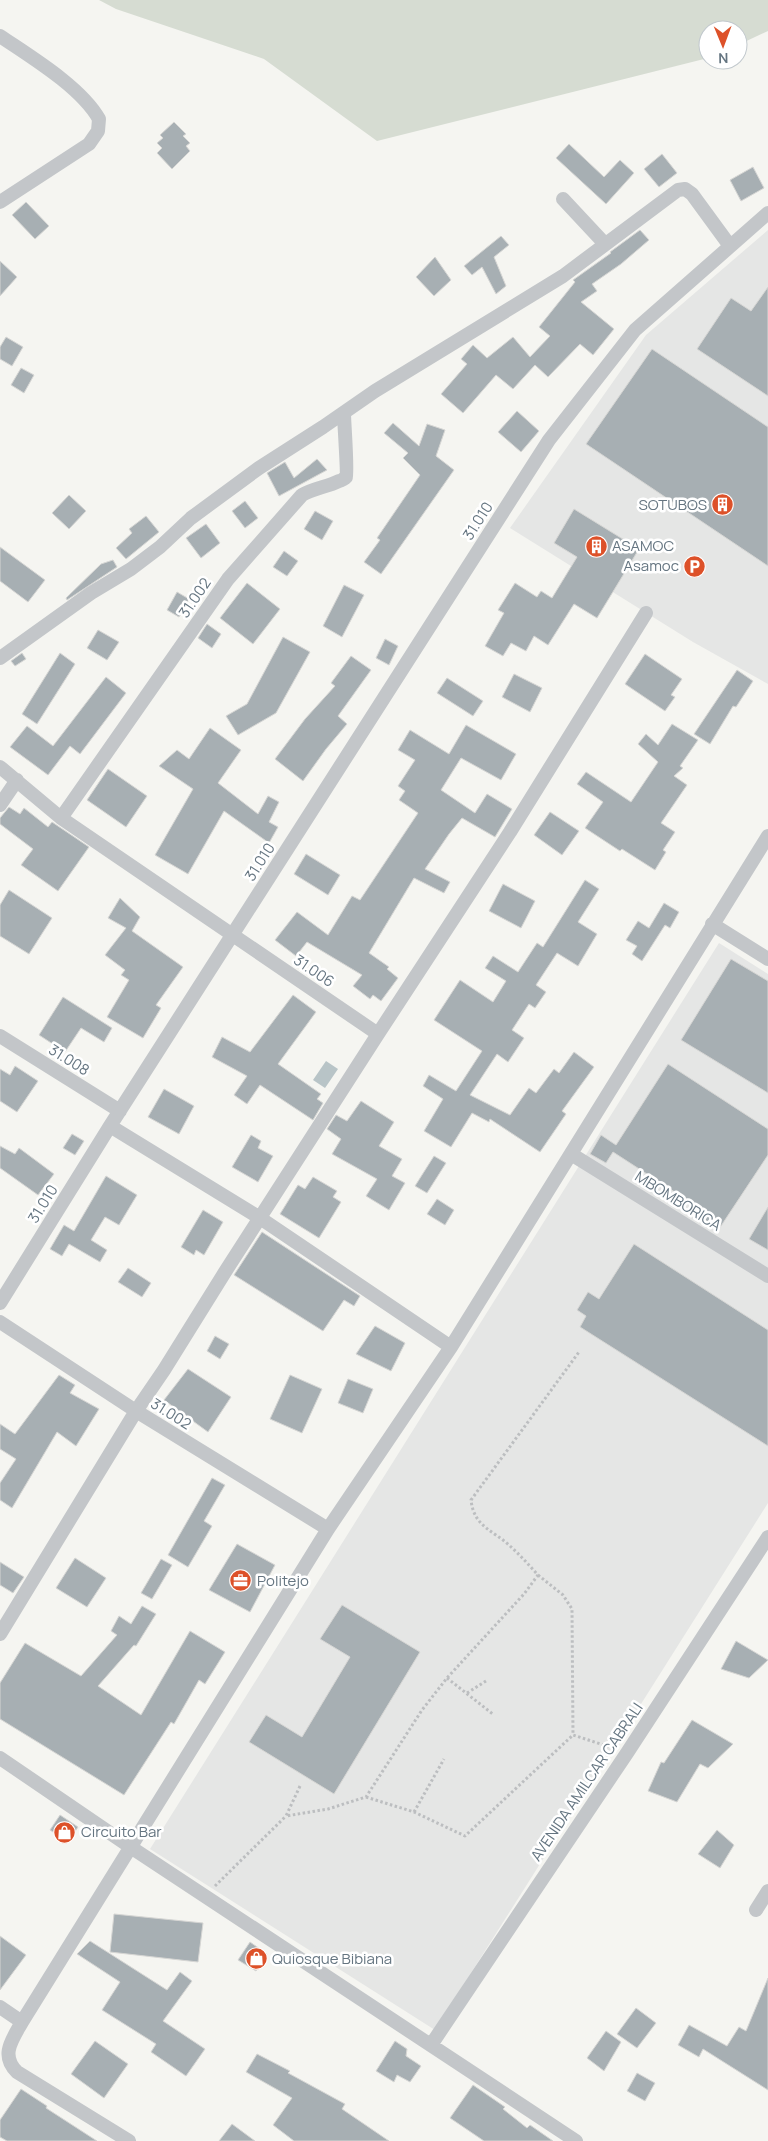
<svg xmlns="http://www.w3.org/2000/svg" width="768" height="2141" font-family="Manrope,sans-serif">
	<rect width="100%" height="100%" fill="#f5f5f1"/>
	<!-- built -->
	<path fill="#e5e6e5" d="M768,230V684L693,642L510,528L646,335Z
		M719,943L768,974V1503L435,2030L150,1849Z"/>
	<!-- green -->
	<path fill="#d6dcd2" d="M99,0H768V31L738,45V30H708V58L377,141L264,59L116,9Z"/>
	<!-- water -->
	<path fill="#b8c4c7" d="M326,1061L338,1069L325,1088L313,1080Z"/>
	<!-- building -->
	<path fill="#a7afb3" stroke="#d6d6d4" d="M174,122L186,134L183,136L190,143L186,146L190,151L172,169L157,153L162,148L157,143L163,138L160,135Z
		M569,144L604,177L620,160L634,173L606,204L556,158Z
		M662,154L677,173L659,187L644,169Z
		M753,167L764,188L741,201L730,180Z
		M26,202L49,226L35,239L12,215Z
		M640,230L649,240L621,264L592,284L597,291L581,302L614,329L593,355L580,344L548,377L535,365L513,389L496,375L463,413L441,394L467,364L461,359L473,345L487,358L513,337L530,357L550,336L539,327L575,282L573,280L611,253L610,252Z
		M501,236L509,245L494,257L506,286L496,294L482,267L472,275L464,266Z
		M435,257L451,280L434,296L416,277Z
		M0,261L17,277L0,296Z
		M768,287V396L697,349L731,298L751,311Z
		M6,337L23,347L12,366L0,359V347Z
		M652,349L768,427V566L586,444Z
		M21,368L34,375L24,393L11,385Z
		M517,411L539,431L521,452L498,432Z
		M393,423L419,446L427,424L445,430L436,456L454,470L381,574L364,562L380,540L377,538L420,475L403,458L408,453L384,433Z
		M317,459L327,470L279,496L267,473L285,462L294,478Z
		M69,495L86,511L69,529L52,513Z
		M245,501L258,518L245,528L232,511Z
		M574,509L639,549L597,618L574,604L548,645L534,636L526,651L511,643L503,656L485,646L504,613L498,610L515,583L537,597L541,591L552,598L577,557L554,543Z
		M315,511L333,521L322,540L304,529Z
		M146,516L159,532L126,559L116,548L132,533L129,529Z
		M206,524L220,543L201,558L186,538Z
		M0,547L45,580L28,602L0,581Z
		M284,551L298,561L287,576L273,567Z
		M113,560L117,567L67,600L66,598L101,564Z
		M247,583L280,609L253,644L220,618Z
		M344,585L364,595L342,637L323,626Z
		M177,592L189,599L179,617L167,610Z
		M207,624L221,634L212,648L198,638Z
		M98,630L119,642L107,660L87,648Z
		M283,637L310,652L276,713L238,735L226,716L247,704Z
		M385,639L398,646L389,665L376,658Z
		M22,653L26,659L15,666L11,661Z
		M60,653L75,664L37,724L22,714Z
		M645,654L682,679L671,695L675,697L665,711L625,684Z
		M351,656L371,670L338,716L347,724L326,749L303,781L275,759L305,719L335,686L331,683Z
		M737,670L753,681L736,707L733,706L710,744L694,734Z
		M514,674L542,688L530,712L502,697Z
		M106,677L126,693L80,754L70,746L48,775L10,747L27,726L53,746Z
		M447,678L483,701L473,716L437,693Z
		M672,724L698,740L680,766L683,768L674,776L687,785L661,823L675,832L663,850L666,852L655,870L622,849L620,851L585,828L603,802L577,784L586,772L631,802L658,762L638,744L646,734L658,745Z
		M466,725L516,754L501,780L461,758L441,790L475,813L487,794L512,809L495,837L462,818L449,834L425,869L450,882L444,893L414,878L369,953L389,967L387,969L398,978L381,1001L373,995L370,999L353,986L362,975L307,942L296,956L275,940L297,912L328,935L352,896L360,900L418,813L399,800L405,791L398,786L415,760L398,750L410,730L449,754Z
		M210,728L241,750L218,783L258,814L268,796L279,802L269,822L278,827L269,843L224,811L188,874L155,855L193,789L159,766L177,750L189,759Z
		M108,769L147,796L126,827L87,800Z
		M9,807L20,814L24,808L48,827L52,822L89,847L58,891L21,865L33,849L0,824V818Z
		M550,812L579,831L562,855L534,835Z
		M306,854L340,875L328,895L294,874Z
		M585,880L599,889L578,922L597,934L578,966L557,953L536,985L546,992L535,1008L529,1004L512,1030L524,1038L508,1062L497,1054L470,1095L510,1115L529,1088L536,1093L554,1069L559,1073L574,1052L594,1067L562,1111L566,1114L540,1152L490,1119L489,1122L472,1113L451,1147L424,1131L443,1099L423,1086L429,1075L456,1091L482,1051L434,1020L460,980L493,1002L506,981L485,968L493,956L518,972L537,943L543,947Z
		M503,884L535,901L521,928L489,911Z
		M9,890L52,918L29,954L0,936V905Z
		M120,898L140,917L132,931L183,967L156,1005L161,1008L143,1038L107,1017L129,980L121,975L125,970L105,955L126,928L108,918Z
		M664,903L679,912L670,928L665,925L642,961L632,954L637,946L626,940L638,921L649,928Z
		M731,959L768,981V1093L681,1040Z
		M293,995L316,1012L278,1064L321,1094L317,1099L323,1103L313,1120L260,1085L247,1104L234,1095L247,1076L212,1057L222,1037L250,1052Z
		M63,997L112,1028L104,1042L81,1028L65,1052L39,1035Z
		M668,1064L768,1129V1155L719,1229L697,1215L701,1209L613,1152L606,1163L590,1154L601,1135L616,1145Z
		M15,1066L38,1081L17,1112L0,1101V1069L10,1075Z
		M164,1089L194,1106L179,1134L148,1117Z
		M361,1101L394,1122L379,1146L402,1159L392,1176L405,1183L389,1210L366,1196L377,1179L332,1154L341,1139L327,1129L336,1115L347,1121Z
		M72,1134L84,1141L75,1155L63,1148Z
		M251,1135L261,1141L258,1148L273,1156L258,1182L232,1167Z
		M0,1146L15,1154L19,1148L54,1174L38,1195L0,1168Z
		M434,1156L446,1163L427,1193L415,1186Z
		M106,1176L137,1195L119,1225L105,1217L91,1240L107,1250L100,1262L69,1244L62,1256L50,1249L64,1225L74,1231Z
		M313,1177L337,1191L333,1197L341,1202L319,1238L280,1214L298,1185L305,1189Z
		M437,1199L454,1210L445,1225L427,1214Z
		M768,1207V1250L749,1239Z
		M203,1210L223,1222L204,1255L196,1250L194,1255L181,1247Z
		M262,1232L360,1296L354,1306L344,1300L323,1331L234,1275Z
		M634,1244L768,1330V1446L580,1327L586,1316L577,1310L588,1292L599,1299Z
		M128,1268L151,1283L142,1297L118,1282Z
		M375,1326L405,1343L391,1371L356,1354Z
		M215,1336L229,1344L220,1359L207,1351Z
		M188,1369L231,1397L208,1432L164,1400Z
		M59,1375L75,1385L70,1393L99,1409L76,1446L57,1432L12,1508L0,1500V1483L16,1459L0,1449V1424L15,1434Z
		M290,1375L322,1389L302,1433L270,1419Z
		M348,1379L373,1389L363,1413L338,1403Z
		M212,1478L225,1485L204,1521L212,1526L188,1567L168,1555Z
		M237,1544L275,1565L250,1612L209,1590Z
		M75,1558L106,1578L87,1607L56,1588Z
		M161,1559L172,1565L152,1599L141,1593Z
		M0,1562L24,1577L13,1593L0,1585Z
		M342,1605L420,1652L334,1794L249,1742L266,1715L302,1737L350,1657L320,1639Z
		M142,1606L156,1614L136,1646L134,1645L98,1686L141,1715L190,1631L225,1652L205,1684L199,1680L174,1724L171,1722L124,1795L0,1719V1683L25,1643L81,1676L117,1635L111,1631L119,1616L131,1624Z
		M736,1641L768,1660L749,1678L721,1669Z
		M692,1720L733,1744L708,1768L700,1764L677,1802L648,1791L661,1762L664,1763Z
		M60,1815L78,1827L68,1842L50,1830Z
		M717,1830L734,1845L720,1868L698,1854Z
		M114,1914L203,1923L198,1962L110,1952Z
		M0,1936L26,1955L0,1990Z
		M90,1941L167,1990L180,1972L192,1981L163,2021L205,2049L186,2076L151,2052L156,2044L102,2010L120,1982L77,1954Z
		M250,1942L267,1954L256,1971L238,1960Z
		M768,1978V2090L703,2049L699,2057L678,2045L689,2025L727,2046L739,2027L746,2031Z
		M636,2008L656,2023L637,2048L617,2034Z
		M606,2031L621,2042L604,2071L587,2058Z
		M95,2041L128,2064L104,2098L71,2074Z
		M395,2041L407,2049L406,2056L421,2066L410,2082L397,2075L394,2082L376,2071Z
		M257,2054L290,2071L288,2073L345,2104L342,2109L389,2141H294L273,2125L292,2098L246,2072Z
		M637,2073L655,2083L645,2101L627,2091Z
		M473,2085L505,2107L503,2109L527,2128L530,2125L553,2141H484L450,2118Z
		M21,2089L47,2106L46,2108L97,2141H7L0,2137V2120Z
		M232,2124L255,2141H219Z"/>
	<g fill="none" stroke-linecap="round" stroke-linejoin="round">
		<!-- path -->
		<path stroke="#bcbec0" stroke-width="3" stroke-dasharray="2.5 2.5" stroke-linecap="butt" d="M538,1575L563,1595L572,1609L573,1735L613,1748
			M447,1678L494,1715
			M467,1693L486,1681
			M300,1786L286,1816L328,1809L366,1797L422,1710L447,1678L524,1594L538,1575C529,1565 520,1555 510,1546C493,1530 474,1527 471,1500L579,1352
			M366,1797L414,1812L465,1836L573,1735
			M414,1812L444,1759
			M215,1886L286,1816"/>
		<!-- street -->
		<path stroke="#c3c6c9" stroke-width="14" d="M0,36C31,57 81,87 99,119L98,131L89,144L0,202
			M563,199L605,244
			M0,658L91,593L131,569L160,547L191,518L259,468L323,427L375,391L563,276L678,190L685,189L692,194L730,246
			M0,767L61,818L378,1034
			M0,805L17,780
			M61,818L228,579L302,495C314,488 327,487 339,481C341,481 345,478 346,477C348,473 344,423 344,413
			M712,924L768,959
			M0,1036L120,1111
			M110,1126L260,1218L451,1347
			M571,1154L768,1276
			M0,1303L110,1126L549,440L635,330L768,213
			M0,1322L136,1411L328,1529
			M0,1634L136,1411L164,1370L225,1272L378,1034L510,832L646,613
			M0,1758L132,1848L576,2141
			M756,1910L768,1891
			M0,2007L22,2022
			M431,2045L627,1753L768,1537
			M129,2141L17,2072C0,2055 12,2040 22,2022L328,1529L451,1347L768,836"/>
	</g>
	<!-- icons -->
	<defs>
		<symbol id="building-disc" viewBox="-11 -11 22 22"><circle r="9.5" fill="#dd5129" stroke="#fff"/><path d="M-4-6H4V6H1V3H-1V6H-4ZM-2.5-4.3h1.7v1.8h-1.7ZM.8-4.3h1.7v1.8H.8ZM-2.5-1h1.7V.8h-1.7ZM.8-1h1.7V.8H.8Z" fill="#fff"/></symbol>
		<symbol id="parking-disc" viewBox="-11 -11 22 22"><circle r="9.5" fill="#dd5129" stroke="#fff"/><path d="M-3.5-5.5H1a3.5 3.5 0 0 1 0 7H-1V5.5H-3.5ZM-1-3.4V-.6H.8a1.4 1.4 0 0 0 0-2.8Z" fill="#fff"/></symbol>
		<symbol id="office-disc" viewBox="-11 -11 22 22"><circle r="9.5" fill="#dd5129" stroke="#fff"/><path d="M-6-3h4V-5.5h4V-3h4V5H-6ZM-1-4.5V-3h2v-1.5ZM-6 0V1H6V0Z" fill="#fff"/></symbol>
		<symbol id="shop-disc" viewBox="-11 -11 22 22"><circle r="9.5" fill="#dd5129" stroke="#fff"/><path d="M-5-2.5h2.3a2.7 3.5 0 0 1 5.4 0H5L5.5 6h-11ZM-1.5-2.5h3a1.5 2.3 0 0 0-3 0Z" fill="#fff"/></symbol>
	</defs>
	<g fill-rule="evenodd">
		<use href="#building-disc" x="710" y="492" width="25" height="25"/>
		<use href="#building-disc" x="584" y="534" width="25" height="25"/>
		<use href="#parking-disc" x="682" y="554" width="25" height="25"/>
		<use href="#office-disc" x="228" y="1568" width="25" height="25"/>
		<use href="#shop-disc" x="52" y="1820" width="25" height="25"/>
		<use href="#shop-disc" x="244" y="1946" width="25" height="25"/>
	</g>
	<g text-anchor="middle" stroke-width="5" stroke-linejoin="round" paint-order="stroke">
		<!-- poi labels -->
		<g font-size="15" fill="#657581" stroke="#fff" text-anchor="start">
			<text x="707" y="510" text-anchor="end">SOTUBOS</text>
			<text x="612" y="551">ASAMOC</text>
			<text x="679" y="571" text-anchor="end">Asamoc</text>
			<text x="257" y="1586">Politejo</text>
			<text x="81" y="1837">Circuito Bar</text>
			<text x="272" y="1964">Quiosque Bibiana</text>
		</g>
		<!-- street labels -->
		<g font-size="15" fill="#657581" stroke="#fff">
			<text transform="translate(478 521) rotate(-57)" y="5">31.010</text>
			<text transform="translate(195 598) rotate(-56)" y="5">31.002</text>
			<text transform="translate(260 862) rotate(-57)" y="5">31.010</text>
			<text transform="translate(314 971) rotate(34)" y="5">31.006</text>
			<text transform="translate(69 1060) rotate(32)" y="5">31.008</text>
			<text transform="translate(678 1201) rotate(32)" y="5">MBOMBORICA</text>
			<text transform="translate(43 1204) rotate(-58)" y="5">31.010</text>
			<text transform="translate(171 1414) rotate(32)" y="5">31.002</text>
			<text transform="translate(587 1782) rotate(-56)" y="5">AVENIDA AMILCAR CABRALI</text>
		</g>
	</g>
	<!-- north arrow -->
	<g transform="translate(723 45) rotate(179)"><circle r="24" fill="#ffffff" stroke="#c1c8cd"/>
	<path d="M0-4L9 19L0 12L-9 19Z" fill="#dd5129"/>
	<text y="-8" font-size="14" font-weight="bold" text-anchor="middle" fill="#657581">N</text>
	</g>
</svg>
